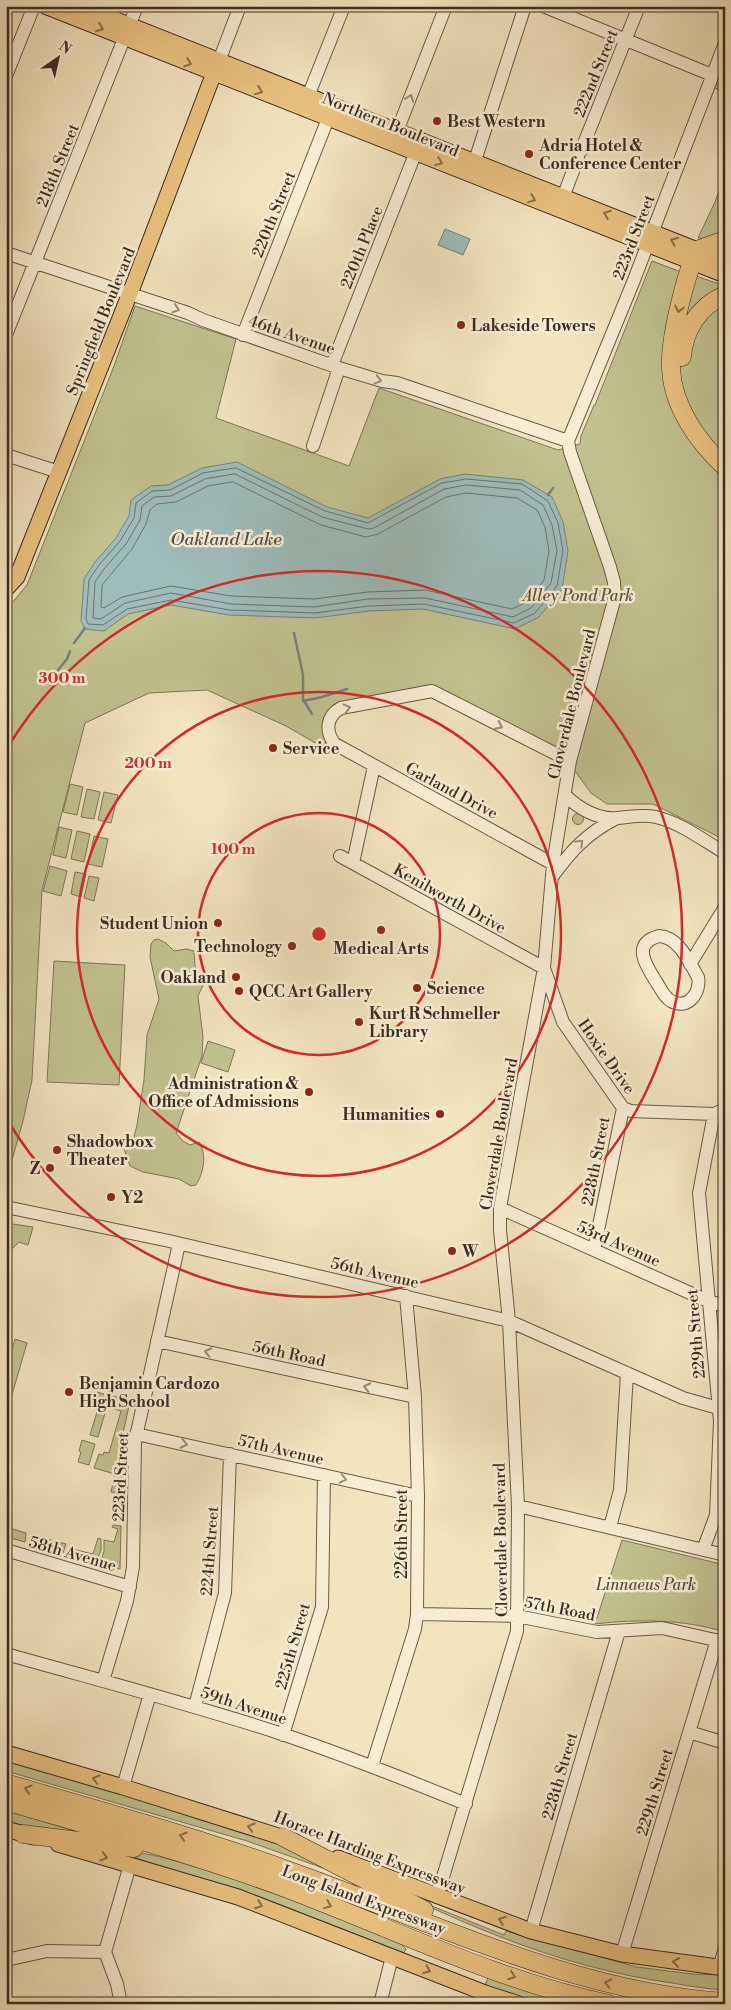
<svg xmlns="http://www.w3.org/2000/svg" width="731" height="2010" font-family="'Libre Bodoni',serif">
	<rect width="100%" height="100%" fill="#f2e4bf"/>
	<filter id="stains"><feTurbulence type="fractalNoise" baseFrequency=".004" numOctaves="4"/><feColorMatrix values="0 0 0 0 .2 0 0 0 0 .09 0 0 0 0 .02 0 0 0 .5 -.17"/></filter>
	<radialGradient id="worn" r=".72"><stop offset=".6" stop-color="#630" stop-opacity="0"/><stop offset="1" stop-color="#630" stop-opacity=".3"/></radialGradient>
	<!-- green -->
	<path fill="#c1c28e" stroke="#7e7758" d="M725,65V92L714,88Z
		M725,174V235L712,239L698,238L715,202Z
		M652,261L692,276L693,275L725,286V840L653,804H607L591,793L559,749L434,686L334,704C320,718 331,733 324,748L286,726L207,690L149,693L85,723L42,890L32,1080L23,1121L6,1181V610L27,585L114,366L135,306L236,339L216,418L349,466L379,388L558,450L580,444L581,436L594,405H595Z
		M70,784L83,787L77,815L63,812Z
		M87,789L100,792L94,819L81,817Z
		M104,792L118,795L111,823L98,820Z
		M572.5 819a5.5 5.5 0 1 1 11 0a5.5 5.5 0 1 1-11 0Z
		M59,827L72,830L66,858L53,855Z
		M77,831L90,834L84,862L71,859Z
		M94,836L108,839L102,867L88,864Z
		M50,866L67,871L61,896L43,891Z
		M75,872L86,874L81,897L71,894Z
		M89,876L99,878L94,901L84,898Z
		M158,939L166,943L174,951L186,949L194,951L195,966L204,983L198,996L203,1037L202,1056L176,1133L183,1141L190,1145L199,1142C207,1154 204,1172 196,1185L191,1186L179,1179L143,1172L130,1166L124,1149L134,1137L137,1125L144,1080L147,1035L159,999L150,957L151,944L154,940Z
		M54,961L125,965L119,1085L47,1082Z
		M208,1041L235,1050L228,1072L201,1063Z
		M6,1223L33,1227L28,1245L19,1242L9,1252H6Z
		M15,1339L27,1343L9,1405H6V1370Z
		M97,1392L110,1396L98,1437L90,1435L101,1399L96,1397Z
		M113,1396L130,1401L122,1438L121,1494L111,1492L115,1474L94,1468L99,1454L103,1455L104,1452L109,1453L121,1411L111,1408Z
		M82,1440L95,1444L89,1465L78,1462L81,1452L79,1451Z
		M113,1525L121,1526L120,1569L100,1564L104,1551V1540L114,1542L118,1529L112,1527Z
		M6,1527L26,1533L25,1542L6,1537Z
		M35,1536L66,1544L63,1553L32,1544Z
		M98,1538L101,1539V1550L96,1563L70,1555L72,1549L93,1554Z
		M622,1540L725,1565V1632C682,1619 639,1619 595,1624Z
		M6,1759L266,1835L323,1868L247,1841L6,1771Z
		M6,1811L103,1839L41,1831L6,1821Z
		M117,1850C149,1852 179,1862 209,1871C274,1891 336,1917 398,1941L406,1949L403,1954C346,1931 288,1907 229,1888C191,1875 153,1866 117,1850Z
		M340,1863L424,1897L422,1902L504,1935L506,1931L637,1967L693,1974L725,1975V1990C707,1989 689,1986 672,1983C551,1966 448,1918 340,1863Z
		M488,1978L576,2004H541L485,1985Z"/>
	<!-- water -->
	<path fill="#9ebcba" stroke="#77827d" d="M445,229L470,239L463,255L438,245Z
		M237,462L327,507L368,518L440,479L465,474L523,480L552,497L563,522L568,551L562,589L539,617L515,629L423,609L369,611L315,618L229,615L171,605L128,614L104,631L85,629L81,621L84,579L95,562L116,538L129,516L131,500L151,486L168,485L202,468Z"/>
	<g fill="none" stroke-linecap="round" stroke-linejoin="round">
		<!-- shore -->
		<path stroke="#6d746e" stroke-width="1" d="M236,468L325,511L368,523L442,483L466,479L522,484L548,501L558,523L563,551L557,586L535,613L514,623L424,604L369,606L315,613L230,610L171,600L127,609L103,625L88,624L86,619L89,580L99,565L120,541L134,518L136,503L152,491L170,490L203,473Z
			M235,474L322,517L368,529L374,528L444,489L466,485L520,490L543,505L552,525L557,551L551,583L531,608L513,617L425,598L368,599L314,607L231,604L171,593L125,603L101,619L93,618L95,582L104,569L126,544L140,520L142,506L154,497L171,496L205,479Z
			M233,482L321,525L366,537L378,534L446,497L466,493L517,498L537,510L545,527L549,551L544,580L527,602L512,609L425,590L368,592L314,599L231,596L171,586L122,597L104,608L101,607L102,585L132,549L146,524L150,510L157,504L176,502L208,486Z"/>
		<!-- stream -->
		<path stroke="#77827d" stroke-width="2.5" d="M548,495L553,488
			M294,633L303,675V701L322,697L347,689
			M74,643L85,628
			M54,675L67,659L70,651
			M304,701L312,714"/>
		<defs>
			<path id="minor" d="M543,6L712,75
				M219,61L240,6
				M6,76L34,6
				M305,104L344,6
				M394,139L446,6
				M581,151L639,6
				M472,170L525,6
				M560,205L578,158
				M6,253L188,313L203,320L339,368L382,381L397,383L568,441
				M6,335L137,6
				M243,335L331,111
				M332,365L419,144
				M568,441L634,280L725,43
				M313,446L339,368
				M6,455L59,472
				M565,795C578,808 598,820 617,818C630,817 642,814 656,817C681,823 703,840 725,853
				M340,856L544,968
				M353,863L374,766
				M553,864L335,744C325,732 326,716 341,708L432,691L570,761
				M552,877C571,851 586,834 615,819
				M659,936C679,937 689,962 698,977C701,992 688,1011 671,1001C664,997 661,989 657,983C647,967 630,944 659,936Z
				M690,964L725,907
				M545,971L563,1022L623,1108L631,1111L714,1114L725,1109
				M6,1207L169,1241L509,1321L683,1398L725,1410
				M500,1208L708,1301L725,1306
				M594,1250L623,1108
				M157,1341L415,1397
				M136,1434L418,1496
				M518,1506L725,1555
				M610,1527L620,1490L627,1373
				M6,1550L130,1587
				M703,1550L716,1515L720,1421L699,1193L714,1114
				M417,1614L517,1616L597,1632L662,1628L724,1642
				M6,1654C98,1680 191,1704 282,1734C344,1755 405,1779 466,1804
				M103,1681L127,1601L133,1567L135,1441L179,1244
				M195,1706L225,1593L230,1454
				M689,1732L725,1743
				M283,1735L322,1607L324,1475
				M372,1766L415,1629L417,1614L418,1496L415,1397L406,1296
				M123,1787L150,1694
				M437,1897L517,1631L518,1506L509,1321L500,1230V1208L544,968L553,864L570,761L615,597L614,582L610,567L570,452L568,441
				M531,1931L619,1631
				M622,1954L717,1640
				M6,1960L47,1951L105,1952
				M719,1968L725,1948
				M121,2004L117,1984L105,1952L130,1865
				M380,2004L392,1957
				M483,2004L485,1993"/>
			<path id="major" d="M45,6L725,275
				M81,6L725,261
				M6,589L17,577L134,283L217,65
				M6,1753L123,1787L294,1841
				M6,1829L34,1837
				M58,1844L238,1897L485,1993L519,2004
				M338,1858L531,1931L622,1954L725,1968"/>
			<path id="highway" d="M725,240L697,250C688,270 683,291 678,312C674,331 670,350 671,369C673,407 698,442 725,467
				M682,357C684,330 699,306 725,295
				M6,1783C103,1812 201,1838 295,1873C435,1923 575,1992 725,2002
				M6,1801C101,1829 196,1855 288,1889C394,1929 498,1981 609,2004
				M23,1834L134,1848
				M283,1837L424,1910"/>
		</defs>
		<!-- minor casing -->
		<use href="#minor" stroke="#6a5a49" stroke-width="14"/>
		<!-- major casing -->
		<use href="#major" stroke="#3c2c22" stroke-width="17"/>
		<!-- highway casing -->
		<use href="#highway" stroke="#3c2c22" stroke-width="19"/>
		<!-- minor -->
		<use href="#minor" stroke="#f7edd5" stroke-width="12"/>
		<!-- major -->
		<use href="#major" stroke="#e9c280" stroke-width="15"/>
		<!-- highway -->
		<use href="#highway" stroke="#e9c280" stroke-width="18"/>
	</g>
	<!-- one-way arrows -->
	<defs><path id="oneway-chevron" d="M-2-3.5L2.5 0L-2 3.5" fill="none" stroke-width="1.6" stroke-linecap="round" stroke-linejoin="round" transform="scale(1.25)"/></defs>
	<g stroke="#8a704c">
		<use href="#oneway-chevron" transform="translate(100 28) rotate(22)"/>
		<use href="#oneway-chevron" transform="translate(188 63) rotate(21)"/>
		<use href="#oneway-chevron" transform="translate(259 91) rotate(22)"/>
		<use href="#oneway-chevron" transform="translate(439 162) rotate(22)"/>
		<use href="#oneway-chevron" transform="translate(532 199) rotate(22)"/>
		<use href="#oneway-chevron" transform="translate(607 214) rotate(-158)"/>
		<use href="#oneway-chevron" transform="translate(674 241) rotate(-158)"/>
		<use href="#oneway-chevron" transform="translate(679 309) rotate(102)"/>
		<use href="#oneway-chevron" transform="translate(96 1779) rotate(-164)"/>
		<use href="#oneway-chevron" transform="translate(28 1789) rotate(-163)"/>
		<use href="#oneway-chevron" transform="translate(251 1827) rotate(-163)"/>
		<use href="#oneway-chevron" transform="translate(183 1836) rotate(-163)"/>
		<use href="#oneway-chevron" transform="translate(104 1857) rotate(16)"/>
		<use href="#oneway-chevron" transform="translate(259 1905) rotate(21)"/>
		<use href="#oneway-chevron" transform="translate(328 1905) rotate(22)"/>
		<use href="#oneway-chevron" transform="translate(502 1920) rotate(-160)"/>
		<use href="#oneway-chevron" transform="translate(676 1962) rotate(-172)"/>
		<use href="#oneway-chevron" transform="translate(427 1970) rotate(22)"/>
		<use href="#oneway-chevron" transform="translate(512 1976) rotate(20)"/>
		<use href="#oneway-chevron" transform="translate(608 1983) rotate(-167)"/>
	</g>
	<g stroke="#9a8c7c">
		<use href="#oneway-chevron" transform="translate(410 98) rotate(-69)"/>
		<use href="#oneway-chevron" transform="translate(176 309) rotate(18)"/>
		<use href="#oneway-chevron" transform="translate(378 380) rotate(15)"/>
		<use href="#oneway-chevron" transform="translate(347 708) rotate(-14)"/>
		<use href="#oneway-chevron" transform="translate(499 726) rotate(27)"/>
		<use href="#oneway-chevron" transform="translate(580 843) rotate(-45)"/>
		<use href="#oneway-chevron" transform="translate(208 1352) rotate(-168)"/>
		<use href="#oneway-chevron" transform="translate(367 1387) rotate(-168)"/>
		<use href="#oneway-chevron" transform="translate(184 1444) rotate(12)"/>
		<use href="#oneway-chevron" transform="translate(343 1479) rotate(12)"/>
	</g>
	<!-- distance rings -->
	<g fill="none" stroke="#d62828" stroke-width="2.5">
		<circle cx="319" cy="934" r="121"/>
		<circle cx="319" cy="934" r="242"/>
		<path d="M8 747A363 363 0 1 1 8 1121"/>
	</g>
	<!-- markers -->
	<g fill="#8f2418" stroke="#f7edd5" stroke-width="2">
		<circle cx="437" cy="121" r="5"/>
		<circle cx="529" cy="154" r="5"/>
		<circle cx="461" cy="325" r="5"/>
		<circle cx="273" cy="748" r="5"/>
		<circle cx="218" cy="923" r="5"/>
		<circle cx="381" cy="930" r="5"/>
		<circle cx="292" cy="946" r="5"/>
		<circle cx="236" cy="977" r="5"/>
		<circle cx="417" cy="988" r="5"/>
		<circle cx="239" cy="991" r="5"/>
		<circle cx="359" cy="1022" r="5"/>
		<circle cx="309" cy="1092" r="5"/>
		<circle cx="440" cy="1114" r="5"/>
		<circle cx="57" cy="1150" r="5"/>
		<circle cx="50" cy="1168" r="5"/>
		<circle cx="111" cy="1197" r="5"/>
		<circle cx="452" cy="1251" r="5"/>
		<circle cx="69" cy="1392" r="5"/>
	</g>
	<g text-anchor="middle" stroke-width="5" stroke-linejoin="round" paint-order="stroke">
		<!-- street labels -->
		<g font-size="16" fill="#3c2c22" stroke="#f7edd5">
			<text transform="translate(595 73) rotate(-68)" y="6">222nd Street</text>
			<text transform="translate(391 124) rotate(22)" y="6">Northern Boulevard</text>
			<text transform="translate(57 165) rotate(-68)" y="6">218th Street</text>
			<text transform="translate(273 214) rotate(-68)" y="6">220th Street</text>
			<text transform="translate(633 237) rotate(-69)" y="6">223rd Street</text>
			<text transform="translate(361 247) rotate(-68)" y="6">220th Place</text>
			<text transform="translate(100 321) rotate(-68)" y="6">Springfield Boulevard</text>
			<text transform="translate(292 334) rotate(19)" y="6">46th Avenue</text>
			<text transform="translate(571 704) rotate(-76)" y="6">Cloverdale Boulevard</text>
			<text transform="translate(452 790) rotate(28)" y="6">Garland Drive</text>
			<text transform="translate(450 898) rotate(29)" y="6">Kenilworth Drive</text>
			<text transform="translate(607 1056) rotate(55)" y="6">Hoxie Drive</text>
			<text transform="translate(498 1134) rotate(-80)" y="6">Cloverdale Boulevard</text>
			<text transform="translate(595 1161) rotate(-79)" y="6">228th Street</text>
			<text transform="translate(619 1243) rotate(24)" y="6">53rd Avenue</text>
			<text transform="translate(375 1272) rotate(13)" y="6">56th Avenue</text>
			<text transform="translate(695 1334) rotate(-95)" y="6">229th Street</text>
			<text transform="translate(289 1353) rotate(12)" y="6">56th Road</text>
			<text transform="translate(281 1449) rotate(13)" y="6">57th Avenue</text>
			<text transform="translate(120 1477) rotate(-87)" y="6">223rd Street</text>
			<text transform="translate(401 1534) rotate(-90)" y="6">226th Street</text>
			<text transform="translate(500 1540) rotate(-91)" y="6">Cloverdale Boulevard</text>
			<text transform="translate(209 1551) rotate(-86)" y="6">224th Street</text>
			<text transform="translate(73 1553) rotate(16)" y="6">58th Avenue</text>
			<text transform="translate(560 1608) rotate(11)" y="6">57th Road</text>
			<text transform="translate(292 1646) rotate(-74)" y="6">225th Street</text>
			<text transform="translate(244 1705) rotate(18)" y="6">59th Avenue</text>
			<text transform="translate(559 1776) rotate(-74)" y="6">228th Street</text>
			<text transform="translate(654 1792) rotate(-73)" y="6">229th Street</text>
			<text transform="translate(370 1852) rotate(21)" y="6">Horace Harding Expressway</text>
			<text transform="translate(364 1899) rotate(20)" y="6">Long Island Expressway</text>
		</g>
		<!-- poi labels -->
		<g font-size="16" font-weight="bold" fill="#3c2c22" stroke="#f7edd5" text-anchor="start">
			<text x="447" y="127">Best Western</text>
			<text x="539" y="151">Adria Hotel &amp;<tspan x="539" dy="18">Conference Center</tspan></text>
			<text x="471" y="331">Lakeside Towers</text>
			<text x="283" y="754">Service</text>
			<text x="208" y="929" text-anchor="end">Student Union</text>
			<text x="282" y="952" text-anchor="end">Technology</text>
			<text x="381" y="954" text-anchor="middle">Medical Arts</text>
			<text x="226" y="983" text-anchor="end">Oakland</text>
			<text x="427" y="994">Science</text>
			<text x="249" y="997">QCC Art Gallery</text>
			<text x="369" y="1019">Kurt R Schmeller<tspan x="369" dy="18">Library</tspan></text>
			<text x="299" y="1089" text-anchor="end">Administration &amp;<tspan x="299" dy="18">Office of Admissions</tspan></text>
			<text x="430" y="1120" text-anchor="end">Humanities</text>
			<text x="67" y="1147">Shadowbox<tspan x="67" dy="18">Theater</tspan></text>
			<text x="40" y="1174" text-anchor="end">Z</text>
			<text x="121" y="1203">Y2</text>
			<text x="462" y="1257">W</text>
			<text x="79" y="1389">Benjamin Cardozo<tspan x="79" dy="18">High School</tspan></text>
		</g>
		<!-- park labels -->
		<g font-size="16" font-style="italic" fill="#5d523d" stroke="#f7edd5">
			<text x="578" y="601">Alley Pond Park</text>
			<text x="646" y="1590">Linnaeus Park</text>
		</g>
		<!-- water labels -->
		<g font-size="18" font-style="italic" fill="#545048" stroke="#f7edd5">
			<text x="226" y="545">Oakland Lake</text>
		</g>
	</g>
	<circle cx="319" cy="934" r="8" fill="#d62828" stroke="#f7edd5" stroke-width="2.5"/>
	<g font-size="15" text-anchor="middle" font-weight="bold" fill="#d62828" stroke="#f7edd5" stroke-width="5" stroke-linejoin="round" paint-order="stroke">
		<text x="62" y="683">300 m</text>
		<text x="148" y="768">200 m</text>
		<text x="233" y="854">100 m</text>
	</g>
	<!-- margin -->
	<rect width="731" height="2010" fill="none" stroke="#f2e4bf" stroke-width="25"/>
	<rect x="8" y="8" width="716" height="1995" fill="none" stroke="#3c2c22" stroke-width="2.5"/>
	<rect x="12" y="12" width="706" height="1985" fill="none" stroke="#3c2c22"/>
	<!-- north arrow -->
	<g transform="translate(58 58) rotate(34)" stroke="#f7edd5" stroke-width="4" paint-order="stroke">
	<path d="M0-4L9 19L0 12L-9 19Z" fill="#3c2c22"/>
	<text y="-8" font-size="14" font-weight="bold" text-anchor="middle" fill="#3c2c22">N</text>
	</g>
	<rect width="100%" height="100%" filter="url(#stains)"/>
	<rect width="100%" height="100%" fill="url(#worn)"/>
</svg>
